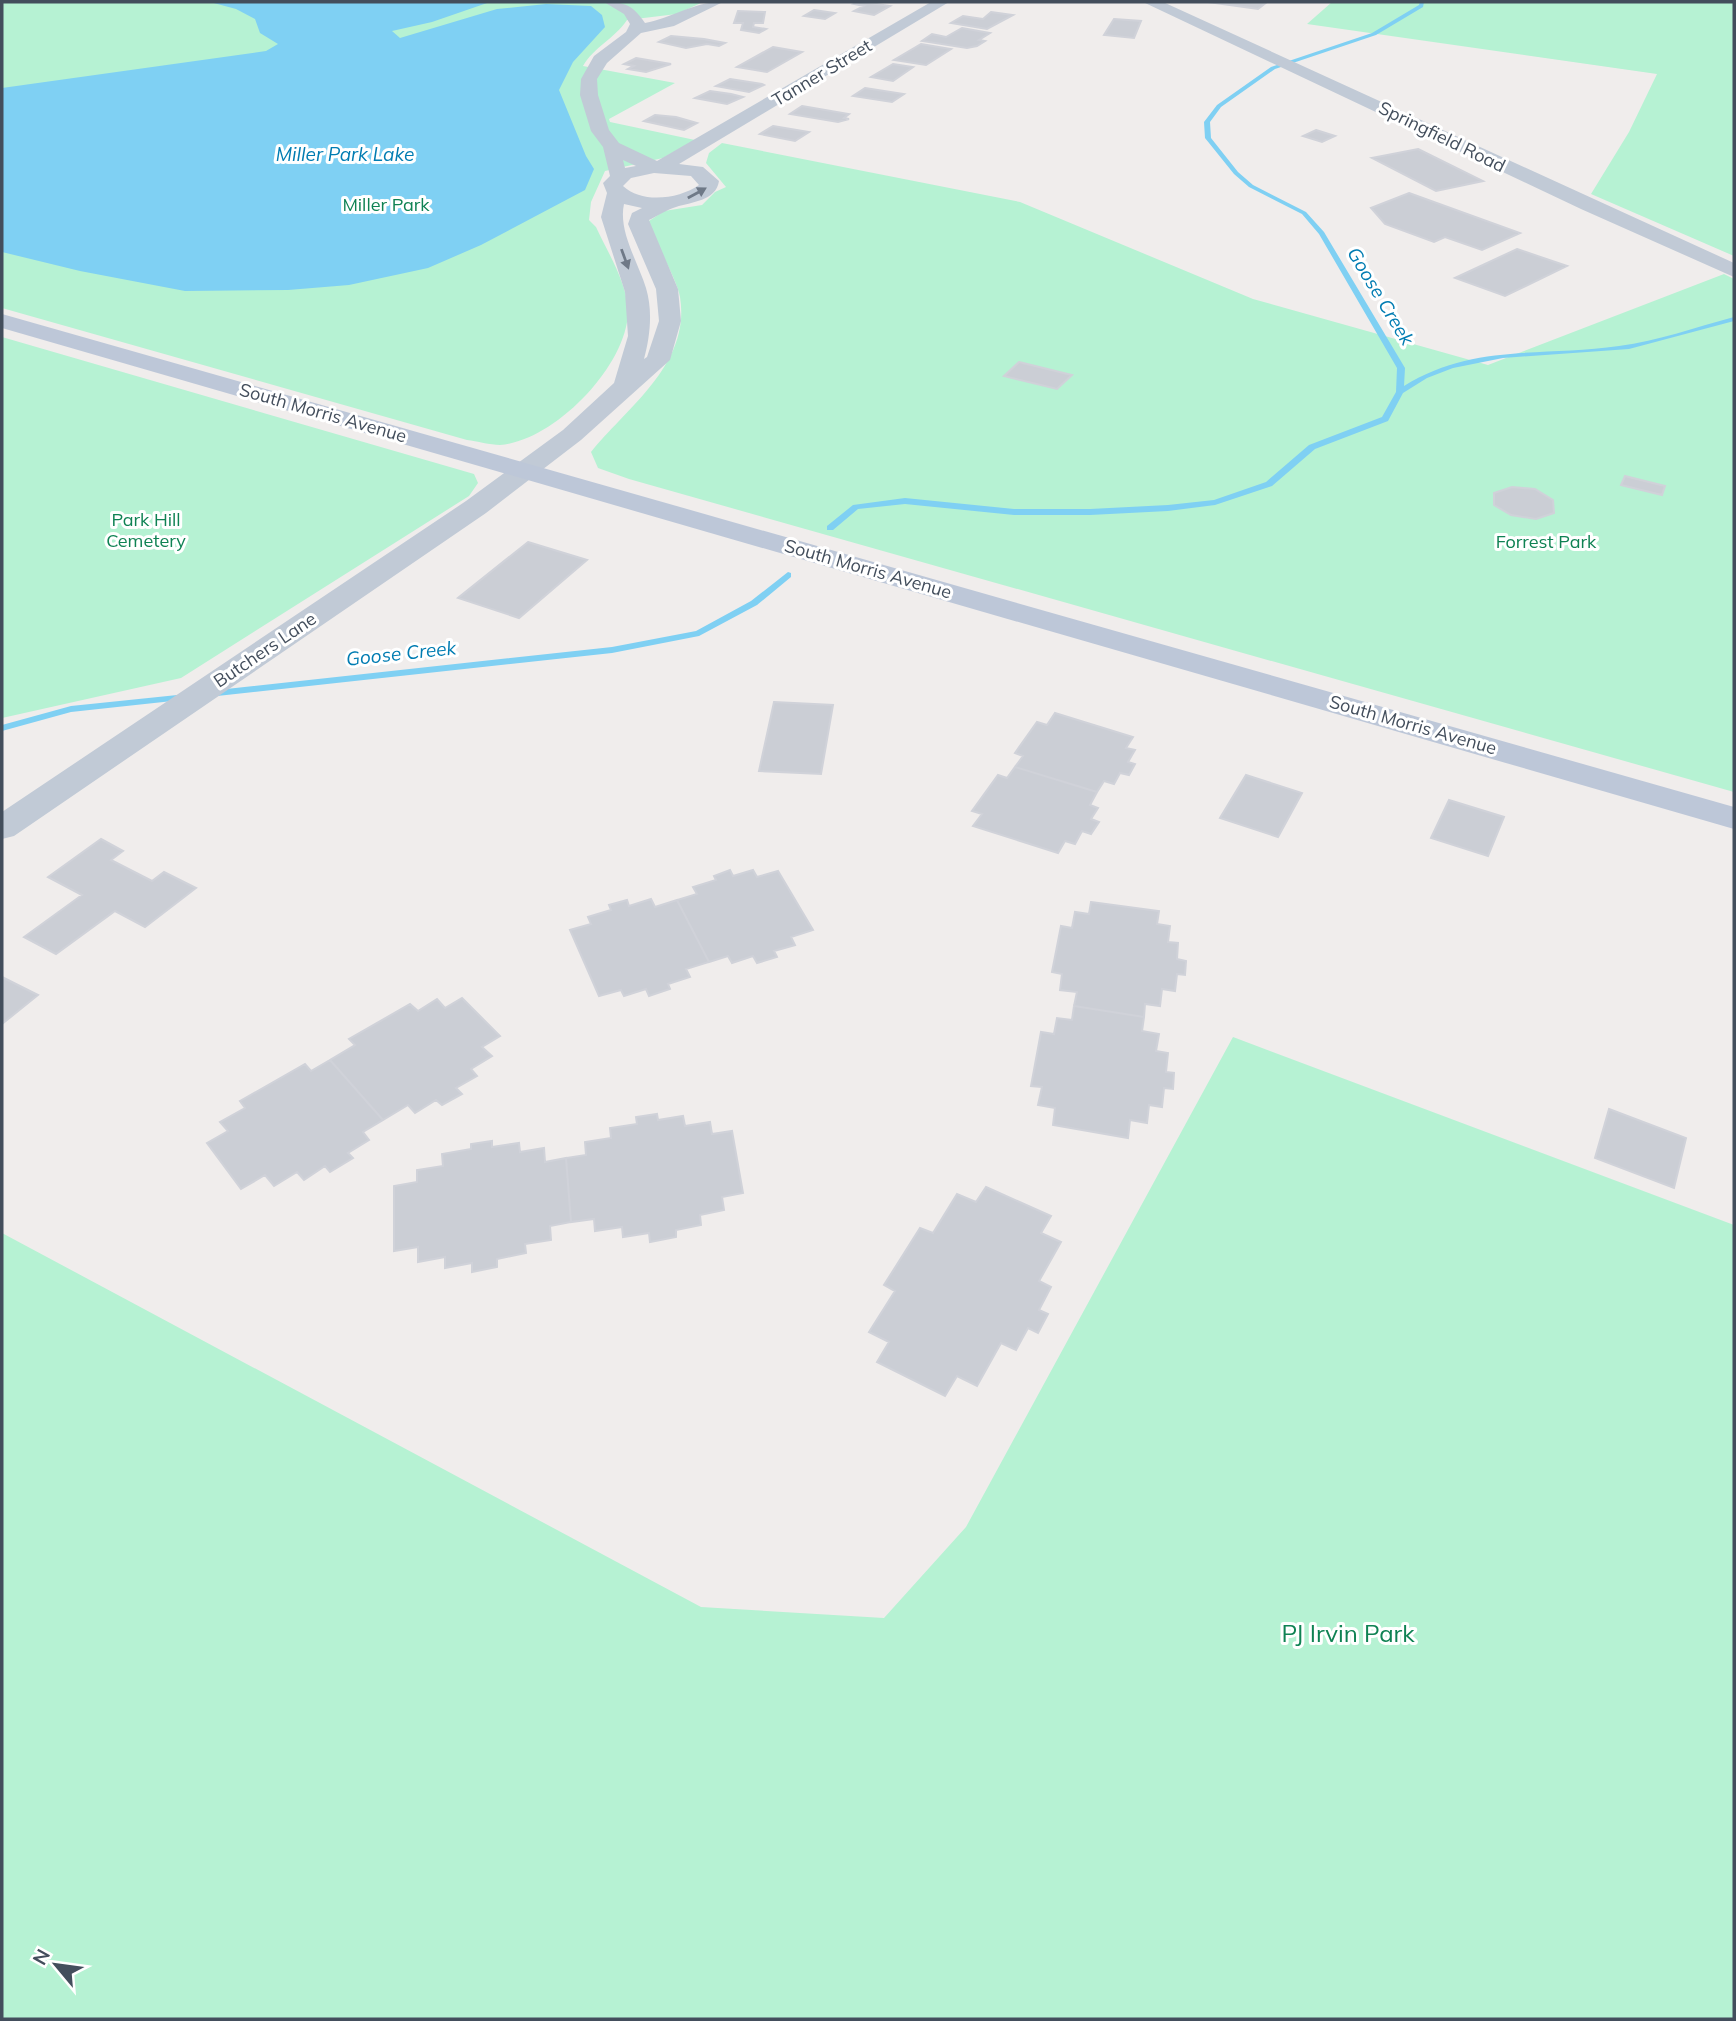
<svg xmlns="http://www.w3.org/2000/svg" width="1736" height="2021" font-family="Mulish,sans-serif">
	<rect width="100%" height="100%" fill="#f0edec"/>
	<!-- green -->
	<path fill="#b6f2d3" d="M2,2H703L677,14L627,20C614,39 594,47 583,66L675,83L609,119L610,122L695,140L663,158L605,171L591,202L589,220L596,227C608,253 628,284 628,313C626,367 554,441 500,445C490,445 477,441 467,440L2,308Z
		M1332,2H1734V256L1591,194L1629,132L1657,74L1307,24Z
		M722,143L1020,202L1253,299L1488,365L1724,274L1734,279V792L629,479L598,468L591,452C627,407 691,364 680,297C677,280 657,245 649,228V221L664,211L702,205L715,192L726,187L706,163L709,153Z
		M2,337L474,474L478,483L469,496L181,678L2,718Z
		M1233,1037L1734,1225V2019H2V1233L701,1607L884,1618L966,1527Z"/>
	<!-- water -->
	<path fill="#7fd0f3" d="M210,2H490L432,22L392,31L400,38L497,9L546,4L591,6L602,15L605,27L573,62L559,90L586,156L594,169L585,190L481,245L428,268L349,285L288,290L185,291L80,271L2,252V88L266,51L278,44L260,33L255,19L236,9Z"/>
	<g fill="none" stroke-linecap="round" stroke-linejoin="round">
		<!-- stream -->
		<path fill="#7fd0f3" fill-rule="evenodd" d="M1420,2H1424L1423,7L1376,35L1275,69L1221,107L1210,122L1211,138L1238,172L1253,185L1306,212L1324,232L1405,368L1404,386C1473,343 1543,357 1619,346C1658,341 1696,327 1734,317V321L1629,349L1503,358L1453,368L1427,378L1403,393L1388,421L1315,449L1272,486L1215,505L1168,511L1090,515H1014L905,504L858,509L833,530H827V526L853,505L905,498L1014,509H1090L1168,505L1214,500L1266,482L1309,445L1382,417L1396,392L1397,368L1319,234L1302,214L1249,187L1234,174L1205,138L1204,122L1217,105L1271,67L1372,33L1419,5Z
			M788,572L791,573V577L757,605L699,636L612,653L208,697L203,694L208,691L612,647L696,631L751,601Z
			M187,694L192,697L191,699L71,712L2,731V725L71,706Z"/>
	</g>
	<!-- building -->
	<path fill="#cbced5" stroke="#d0d2d9" stroke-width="2" d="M859,2H864L890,6L874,15L854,11L864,6L854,4Z
		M1208,2H1267L1258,9Z
		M814,10L835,13L825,19L804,16Z
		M738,11L765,12L763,23H754L753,27L766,29L759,33L741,30L743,23H734Z
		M991,12L1013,15L987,29L951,23L963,16L983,19Z
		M1114,19L1141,21L1134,38L1104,35Z
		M962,28L990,33L979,40L985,41L977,46L967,48L922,41L932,34L946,37Z
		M671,36L704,39L725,43L719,46L707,44L686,48L659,42Z
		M921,44L951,49L926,65L894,60Z
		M773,47L802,52L767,72L737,67Z
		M636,58L671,64L646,72L628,69L634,66L624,64Z
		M893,64L913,67L893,81L871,77Z
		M730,79L762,84L764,85L749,92L716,86Z
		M865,88L904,94L892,102L853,96Z
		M710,91L731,94L743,97L727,104L695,98Z
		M802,106L849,114L844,118L849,119L838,122L790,114Z
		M655,115L676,117L697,123L684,130L644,121Z
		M773,126L809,132L795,141L760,134Z
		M1316,130L1335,136L1322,142L1303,136Z
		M1418,149L1483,181L1436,191L1372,158Z
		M1409,193L1520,233L1482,250L1445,237L1434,242L1385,224L1371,208Z
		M1517,249L1567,266L1505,296L1455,278Z
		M1019,362L1072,375L1057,389L1004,376Z
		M1625,476L1665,486L1662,495L1621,485Z
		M1512,487L1535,489L1553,500L1554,513L1536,519L1511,515L1494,505V493Z
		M528,542L587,560L519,618L458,598Z
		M774,702L833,705L821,774L759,771Z
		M1055,713L1133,737L1126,748L1135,750L1128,762L1135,764L1129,775L1120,773L1114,784L1104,781L1097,792L1015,767L1023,756L1015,753L1037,722L1047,725Z
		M1015,767L1097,792L1090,805L1098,808L1091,819L1099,822L1091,834L1082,831L1075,844L1065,841L1058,853L973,826L982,814L972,811L998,775L1007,778Z
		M1246,775L1302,793L1278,837L1220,818Z
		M1449,800L1504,817L1488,856L1431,838Z
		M101,839L123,851L111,860L152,881L164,872L196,888L145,927L115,911L56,954L24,937L82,895L48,877Z
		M730,870L733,876L753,870L757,877L778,871L813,930L791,937L795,945L774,951L777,957L757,963L753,956L732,963L728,956L709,962L677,900L697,894L693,887L716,880L714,876Z
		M651,899L655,907L677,900L709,962L686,969L690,977L668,984L670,989L649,996L646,989L624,996L621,990L599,996L570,930L591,924L588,917L611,910L609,905L627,900L629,906Z
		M1091,902L1159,911L1157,924L1170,926L1168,942L1178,943L1177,959L1186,961L1185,975L1177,974L1175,991L1162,989L1160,1006L1145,1004L1144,1017L1074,1006L1077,992L1060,990L1062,974L1052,972L1061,926L1072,928L1075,912L1089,914Z
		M2,977L38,995L2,1024Z
		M462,998L500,1036L482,1047L492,1056L471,1069L477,1076L456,1088L462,1094L442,1105L436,1100L415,1113L408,1105L383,1120L330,1060L355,1045L349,1039L410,1004L418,1011L437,999L445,1008Z
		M1074,1006L1144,1017L1142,1031L1159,1034L1156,1051L1168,1053L1166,1072L1174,1073L1173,1089L1164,1088L1162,1107L1149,1105L1147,1123L1130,1120L1128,1138L1053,1125L1055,1108L1038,1105L1042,1087L1031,1086L1041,1032L1054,1034L1057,1018L1072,1020Z
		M330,1060L383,1120L363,1132L369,1140L348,1153L353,1158L330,1172L325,1166L304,1180L297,1172L274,1186L265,1175L241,1189L207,1143L228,1131L220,1122L245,1108L240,1101L305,1064L311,1071Z
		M1609,1109L1686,1138L1674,1188L1595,1158Z
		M657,1114L658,1120L683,1116L685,1126L710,1122L712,1134L732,1131L743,1193L722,1197L724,1210L700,1215L701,1225L676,1230V1237L650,1242L649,1233L623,1237L622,1227L595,1231L594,1219L571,1222L566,1158L586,1155L585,1142L611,1138L610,1128L637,1124L636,1117Z
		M492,1141V1147L519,1143L520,1152L544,1148L545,1162L566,1158L571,1222L550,1226L551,1240L525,1244L526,1253L497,1259V1267L472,1272V1263L445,1268V1257L418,1262V1247L394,1251V1186L417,1182V1170L443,1166L442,1154L471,1149V1144Z
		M986,1187L1051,1216L1041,1233L1061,1242L1039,1281L1051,1287L1039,1310L1048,1314L1038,1333L1028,1328L1016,1350L1001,1343L977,1386L957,1376L945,1396L877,1362L889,1342L869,1332L895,1291L884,1285L920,1228L933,1233L957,1194L976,1202Z"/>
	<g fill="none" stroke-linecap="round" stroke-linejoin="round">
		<!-- minor -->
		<path fill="#c1cad6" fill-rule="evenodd" d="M604,2C625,2 633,5 645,23C672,18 695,1 723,2L674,26L641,33L607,63L597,79L598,95L609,130L619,143L657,161L931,2H949L679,164L703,167L719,181C716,201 691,202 676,207C666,210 657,216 649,220L678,289L681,321L670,360L581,440L486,513L14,836L2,839V812L466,501L563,430L614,383L628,336L625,292L601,217L607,193L603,183L610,176L603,147L591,131L580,95L581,79L594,56L626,32L630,24L624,14ZM623,160L636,166L625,168ZM654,173L691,176L699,185C679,199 642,204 623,186L631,178ZM624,204L642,208L632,213L628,224L656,289L659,321L647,357L644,359C650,337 653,311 646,288C638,262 618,231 624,204Z
			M1143,2H1163L1734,263V277L1581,209Z"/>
		<!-- secondary -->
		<path fill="#bdc7d8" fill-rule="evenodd" d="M2,314L1734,807V829L2,328Z"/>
	</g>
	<!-- one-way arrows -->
	<defs><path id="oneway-solid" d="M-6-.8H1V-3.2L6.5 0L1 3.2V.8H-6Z" transform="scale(1.75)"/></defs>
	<g fill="#6f7987">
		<use href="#oneway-solid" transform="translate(697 193) rotate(-29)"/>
		<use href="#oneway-solid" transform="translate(625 259) rotate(70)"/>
	</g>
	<g text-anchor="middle" stroke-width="6" stroke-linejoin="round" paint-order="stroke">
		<!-- far-street labels -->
		<g font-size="18" fill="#434e5c" stroke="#fff">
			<text transform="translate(822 73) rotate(-31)" y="6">Tanner Street</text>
			<text transform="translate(1442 137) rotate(26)" y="6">Springfield Road</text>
			<text transform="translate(323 413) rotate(16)" y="6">South Morris Avenue</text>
			<text transform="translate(868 569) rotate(16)" y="6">South Morris Avenue</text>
			<text transform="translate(265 650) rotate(-34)" y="6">Butchers Lane</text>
			<text transform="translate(1413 725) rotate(16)" y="6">South Morris Avenue</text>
		</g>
		<!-- far-park labels -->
		<g font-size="18" fill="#0f8253" stroke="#fff">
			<text x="386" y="211">Miller Park</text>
			<text x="146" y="526">Park Hill<tspan x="146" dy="21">Cemetery</tspan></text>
			<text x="1546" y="548">Forrest Park</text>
		</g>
		<!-- far-water labels -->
		<g font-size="19" font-style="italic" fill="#007cb2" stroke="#fff">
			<text x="345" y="161">Miller Park Lake</text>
			<text transform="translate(1381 296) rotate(59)" y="7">Goose Creek</text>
			<text transform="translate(401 653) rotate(-6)" y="7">Goose Creek</text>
		</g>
		<!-- near-park labels -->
		<g font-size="24" fill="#0f8253" stroke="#fff">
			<text x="1348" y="1642">PJ Irvin Park</text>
		</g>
	</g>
	<!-- border -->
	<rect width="1736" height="2021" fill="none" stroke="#434e5c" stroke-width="7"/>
	<!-- north arrow -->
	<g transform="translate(56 1965) rotate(299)" stroke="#ffffff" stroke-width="5" paint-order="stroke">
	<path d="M0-5L12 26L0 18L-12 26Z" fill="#434e5c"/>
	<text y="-10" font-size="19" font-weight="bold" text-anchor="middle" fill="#434e5c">N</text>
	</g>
</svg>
